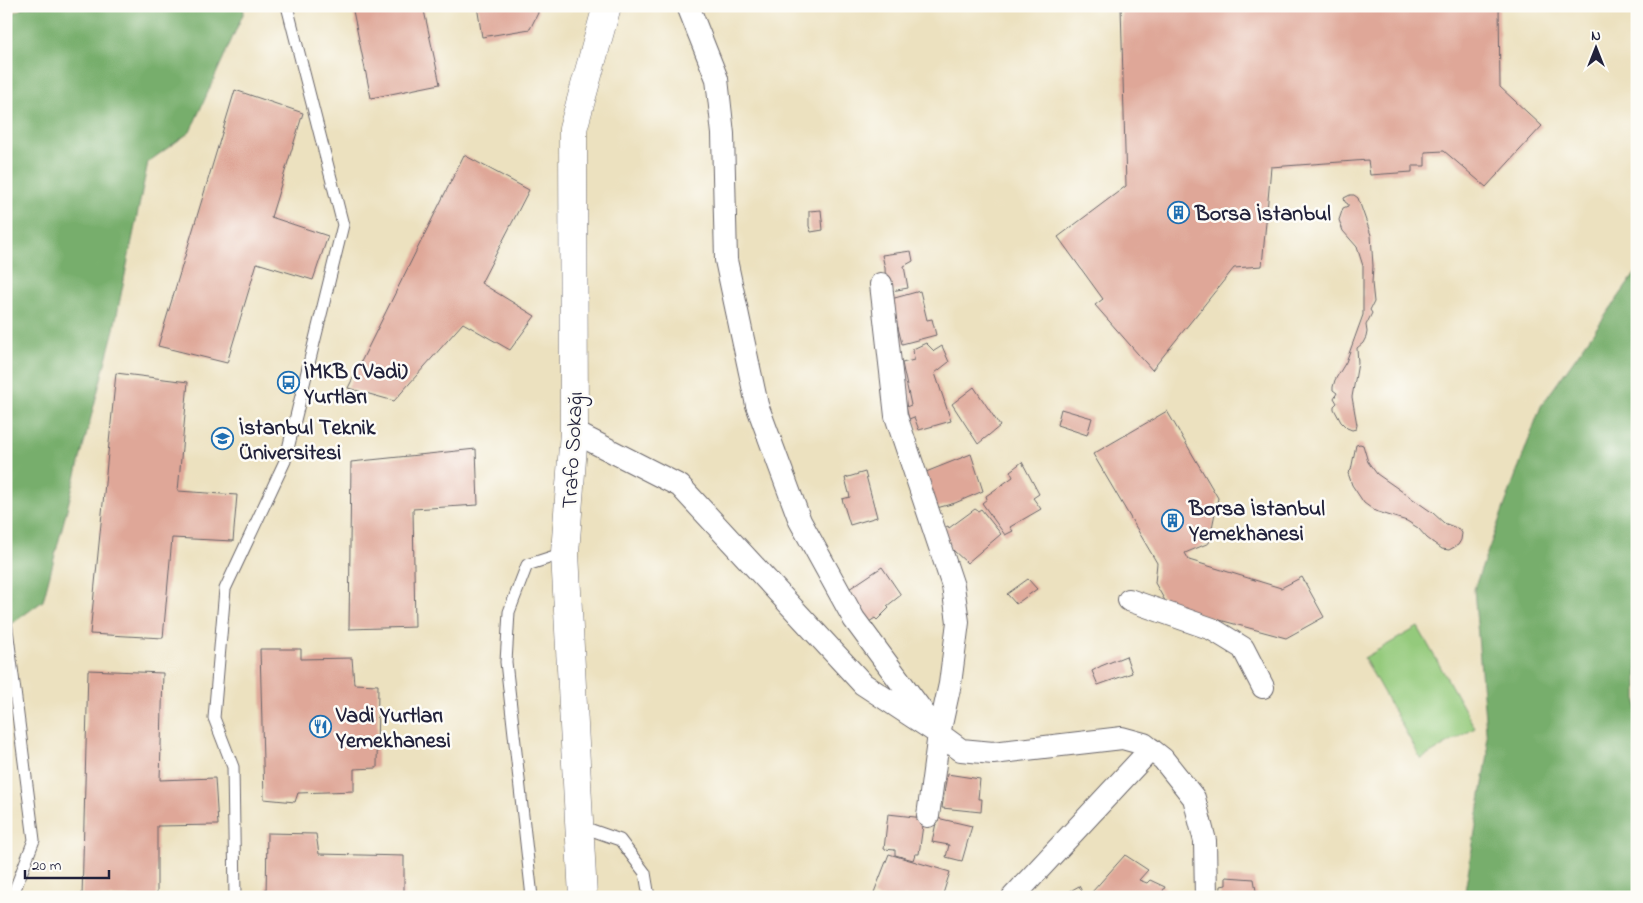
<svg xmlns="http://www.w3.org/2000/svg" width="1643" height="903" font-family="'Indie Flower',sans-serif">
	<rect width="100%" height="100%" fill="#fdfcf7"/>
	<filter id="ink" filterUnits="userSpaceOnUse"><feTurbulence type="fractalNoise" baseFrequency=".02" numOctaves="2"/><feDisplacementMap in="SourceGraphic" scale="10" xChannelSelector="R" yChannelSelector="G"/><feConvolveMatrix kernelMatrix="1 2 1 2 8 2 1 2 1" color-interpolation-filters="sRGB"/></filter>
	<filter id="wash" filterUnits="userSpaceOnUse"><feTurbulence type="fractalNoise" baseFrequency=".0096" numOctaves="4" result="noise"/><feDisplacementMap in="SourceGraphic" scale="20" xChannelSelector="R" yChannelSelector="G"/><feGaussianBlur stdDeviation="1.12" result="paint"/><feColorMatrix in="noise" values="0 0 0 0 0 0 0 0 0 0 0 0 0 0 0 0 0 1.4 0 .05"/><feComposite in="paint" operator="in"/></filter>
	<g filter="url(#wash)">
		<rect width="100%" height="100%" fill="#ece1bf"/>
		<!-- green -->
		<path fill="#94ca7c" stroke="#5b765c" d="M1418,627L1475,728L1421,759L1364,658Z"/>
		<!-- forest -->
		<path fill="#77ae6c" stroke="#4c6854" d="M27,6H243L244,12L190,132L148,162L114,329L43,601L6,628V17Z
			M1637,271V897H1464L1488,754L1474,589L1541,406Z"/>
		<g id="blocks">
			<!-- building -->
			<path fill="#dfa798" d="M352,6H423L440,84L371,98Z
				M477,6H537L538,13L530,29L482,37Z
				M1121,6H1499L1500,87L1542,126L1486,187L1444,151L1425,152V166H1412V172L1370,175L1368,160L1271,167L1262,266L1234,268L1152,370L1095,305L1103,299L1058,237L1126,186Z
				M235,90L303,113L271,217L328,236L313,280L257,263L227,363L158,346Z
				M464,155L529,190L481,283L535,316L510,350L463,323L394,401L348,388Z
				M1350,195H1354L1358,198L1371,235L1373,266L1372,283L1374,302L1370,310L1372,313L1366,325L1367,332L1366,337L1363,343L1357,348L1358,363L1352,397L1357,425L1356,429L1352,430L1347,428L1341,422L1334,409V406L1337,403L1334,398L1337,393L1333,390V387L1335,380L1346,362L1363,315V266L1357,247L1343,231L1339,220L1343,208L1348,206V204L1345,202L1344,198Z
				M821,210L823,230L811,232L809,226V211Z
				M911,251L913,261L904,266L908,288L886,292L885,268L882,255Z
				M920,291L927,320L932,319L936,335L902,344L891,299Z
				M926,343L934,351L942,346L949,362L935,373L951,421L919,430L914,417L909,419L906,407L911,405L902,363L914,360L913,349Z
				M116,373L188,382L178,491L237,495L233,541L172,538L163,638L90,634Z
				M974,387L1000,426L978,444L952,404Z
				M1061,409L1092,418L1087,435L1057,425Z
				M1167,411L1218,498L1209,543L1185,553L1189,560L1281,588L1302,577L1324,617L1286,638L1168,606L1155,583L1157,563L1093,454Z
				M1360,444L1363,445L1368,462L1377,474L1433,513L1444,523L1459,529L1462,533L1461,540L1458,545L1449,550L1442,549L1427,538L1418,528L1407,521L1375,511L1364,503L1352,485L1348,473L1351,470L1356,445Z
				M476,449L478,505L413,509L415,627L349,629L351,462Z
				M971,454L983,491L955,503L933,509L921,474Z
				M1022,462L1039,494L1033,498L1041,509L1010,527L1013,531L1005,535L982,503L987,499L986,496L1013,477L1010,471Z
				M865,472L877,517L850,525L842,499L850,497L845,478Z
				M975,509L978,511L981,509L1001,534L967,563L953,550L951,551L944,528L948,526L949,528Z
				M882,567L901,595L887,606L889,608L877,620L875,618L869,622L849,589Z
				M1028,579L1037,589L1016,604L1007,594Z
				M260,649H301V659L352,658L354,684L378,685L377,768L354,769V791L298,793L295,802L264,799Z
				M1126,656L1132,673L1098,685L1092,671L1101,666Z
				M88,670L163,673L160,780L215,778L218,825L157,826V897H82Z
				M947,774L980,779L978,799H982L981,812L942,808Z
				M888,814L924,818L919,854H915L913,860L895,855V850L884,849Z
				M937,818L972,826L962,861L946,857L949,845L932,842Z
				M267,833L316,834L319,854L404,856V897H266Z
				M889,854L950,872L942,897H880L873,895Z
				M1125,855L1148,870L1139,880L1147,883L1150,880L1165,887L1160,897H1098L1092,892Z
				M1226,877L1254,879L1257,897H1220L1221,886L1226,885Z
				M1079,886L1085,897H1060Z"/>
		</g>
	</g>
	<g filter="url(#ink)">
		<use href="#blocks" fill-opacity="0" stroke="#696569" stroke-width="1"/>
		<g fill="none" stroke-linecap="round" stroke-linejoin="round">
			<defs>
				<path id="service" d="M6,621L34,840L12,897
					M580,826L620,840L645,873L649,897
					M235,897L233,767L214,718L225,589L285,461L343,225L287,6
					M532,897L506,662L509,612L527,565L564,553"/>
				<path id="minor" d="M688,6L717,79L723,134L726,260L757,405L800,521L854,619L939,734L961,750L993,753L1122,738L1144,744L1163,759L1194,798L1205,841L1206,897
					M574,432L680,486L863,684L939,734L950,684L958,622L953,586L896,416L881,284
					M1129,600L1212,629L1243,648L1263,687
					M928,816L939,734
					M1013,897L1151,749"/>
				<path id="tertiary" d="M583,897L565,553L574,432L573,129L607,6"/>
			</defs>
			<!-- service casing -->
			<use href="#service" stroke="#696569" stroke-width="13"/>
			<!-- minor casing -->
			<use href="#minor" stroke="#696569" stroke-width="24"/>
			<!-- tertiary casing -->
			<use href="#tertiary" stroke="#696569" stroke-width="29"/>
			<!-- service -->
			<use href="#service" stroke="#fff" stroke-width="11"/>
			<!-- minor -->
			<use href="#minor" stroke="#fff" stroke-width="22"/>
			<!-- tertiary -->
			<use href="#tertiary" stroke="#fff" stroke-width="28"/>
		</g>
	</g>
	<!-- icons -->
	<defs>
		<symbol id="building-ring" viewBox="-11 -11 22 22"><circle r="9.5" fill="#fdfcf7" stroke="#1f6fb2" stroke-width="1.5"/><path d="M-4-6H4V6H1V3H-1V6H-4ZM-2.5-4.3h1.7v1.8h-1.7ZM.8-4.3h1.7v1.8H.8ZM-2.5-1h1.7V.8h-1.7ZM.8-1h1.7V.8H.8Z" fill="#1f6fb2"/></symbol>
		<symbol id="bus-ring" viewBox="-11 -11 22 22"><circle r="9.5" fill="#fdfcf7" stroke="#1f6fb2" stroke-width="1.5"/><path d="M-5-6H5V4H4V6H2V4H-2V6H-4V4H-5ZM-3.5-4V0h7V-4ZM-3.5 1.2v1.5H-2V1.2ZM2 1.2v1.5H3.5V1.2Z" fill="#1f6fb2"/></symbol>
		<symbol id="university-ring" viewBox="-11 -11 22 22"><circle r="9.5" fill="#fdfcf7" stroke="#1f6fb2" stroke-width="1.5"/><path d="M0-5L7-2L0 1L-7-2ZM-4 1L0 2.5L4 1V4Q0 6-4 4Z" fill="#1f6fb2"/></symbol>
		<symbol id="restaurant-ring" viewBox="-11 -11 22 22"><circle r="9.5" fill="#fdfcf7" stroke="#1f6fb2" stroke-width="1.5"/><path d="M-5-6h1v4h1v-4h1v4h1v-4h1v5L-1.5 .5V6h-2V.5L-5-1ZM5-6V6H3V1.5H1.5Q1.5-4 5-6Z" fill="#1f6fb2"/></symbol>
	</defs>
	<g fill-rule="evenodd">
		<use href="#building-ring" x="1166" y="200" width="25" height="25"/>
		<use href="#bus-ring" x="276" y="370" width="25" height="25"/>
		<use href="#university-ring" x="210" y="426" width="25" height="25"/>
		<use href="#building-ring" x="1160" y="508" width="25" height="25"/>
		<use href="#restaurant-ring" x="308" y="714" width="25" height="25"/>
	</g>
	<g text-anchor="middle" stroke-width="5" stroke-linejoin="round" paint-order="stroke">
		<!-- poi labels -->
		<g font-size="22" font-weight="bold" fill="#22223b" stroke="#fdfcf7" text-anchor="start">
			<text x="1195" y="220">Borsa İstanbul</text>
			<text x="304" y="378">İMKB (Vadi)<tspan x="304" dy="25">Yurtları</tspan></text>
			<text x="239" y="434">İstanbul Teknik<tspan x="239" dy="25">Üniversitesi</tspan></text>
			<text x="1189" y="515">Borsa İstanbul<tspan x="1189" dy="25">Yemekhanesi</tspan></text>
			<text x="336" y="722">Vadi Yurtları<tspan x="336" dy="25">Yemekhanesi</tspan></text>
		</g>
		<!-- street labels -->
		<g font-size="22" fill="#22223b" stroke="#fdfcf7">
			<text transform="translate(571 450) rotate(-87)" y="8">Trafo Sokağı</text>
		</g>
	</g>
	<!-- margin -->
	<rect width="1643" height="903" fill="none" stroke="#fdfcf7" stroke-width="25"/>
	<!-- north arrow -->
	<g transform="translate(1596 48)" stroke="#fdfcf7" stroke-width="4" paint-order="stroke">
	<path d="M0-4L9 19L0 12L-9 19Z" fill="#22223b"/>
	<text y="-8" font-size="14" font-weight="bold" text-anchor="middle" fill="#22223b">N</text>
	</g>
	<!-- scale -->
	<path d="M25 870v8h84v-8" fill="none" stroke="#22223b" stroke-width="2.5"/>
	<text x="32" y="870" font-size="15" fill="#22223b" stroke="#fdfcf7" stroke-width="4" paint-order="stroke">20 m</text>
</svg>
